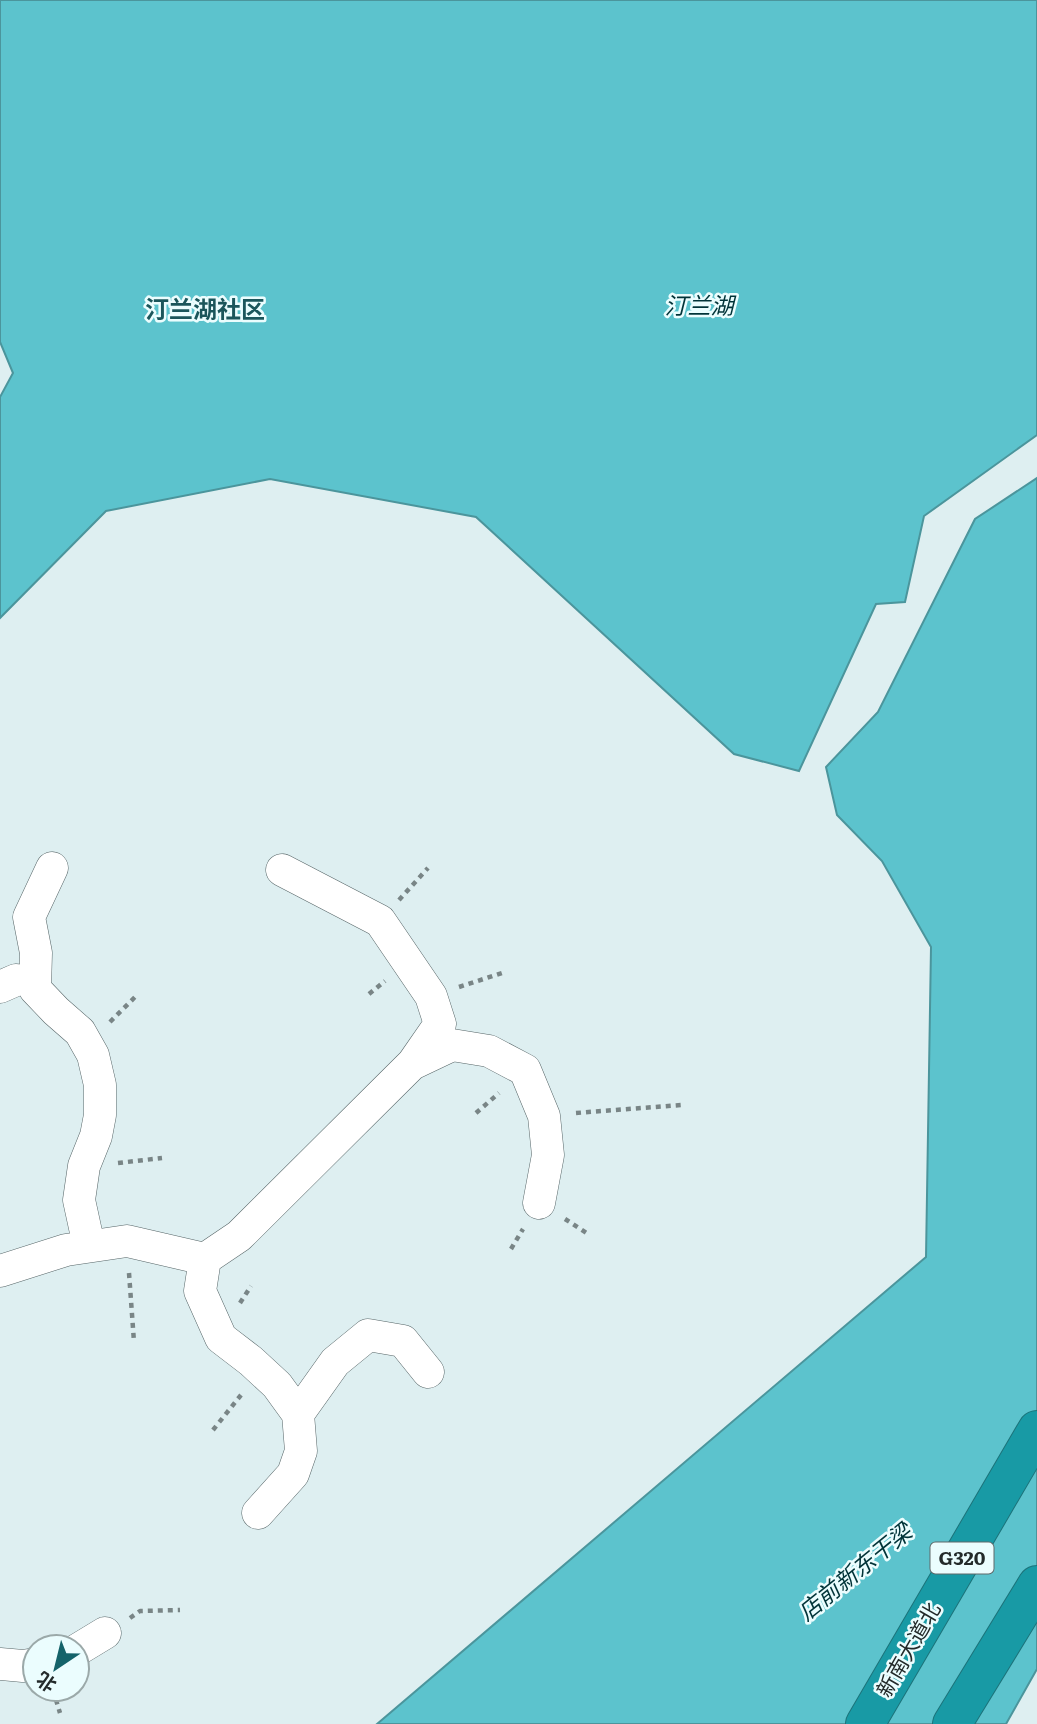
<svg xmlns="http://www.w3.org/2000/svg" width="1037" height="1724" font-family="Literata,'Noto Sans SC',serif">
	<rect width="100%" height="100%" fill="#deeff1"/>
	<!-- water -->
	<path fill="#5cc3cd" stroke="#4b959c" stroke-width="2" d="M0,0H1037V435L924,516L905,602L876,604L799,771L734,754L476,517L270,479L106,511L0,618V397L13,373L0,342Z
		M1037,478V1669L1006,1724H377L926,1257L931,947L882,861L837,815L826,767L878,712L975,519Z"/>
	<g fill="none" stroke-linecap="round" stroke-linejoin="round">
		<defs>
			<path id="minor" d="M52,868L29,917L36,953L35,989L56,1011L80,1032L93,1055L100,1085V1115L96,1136L84,1166L79,1200L89,1246
				M282,870L380,921L431,996L440,1024L413,1063
				M0,987L16,980
				M205,1259L200,1291L221,1338L251,1361L277,1385L298,1414L301,1451L293,1474L258,1513
				M0,1271L66,1250L127,1241L205,1259L239,1236L412,1064L452,1045L489,1051L525,1070L544,1116L548,1155L539,1203
				M298,1414L335,1362L368,1335L403,1341L428,1372
				M77,1650L105,1633
				M0,1664L23,1666L35,1664"/>
			<path id="highway" d="M865,1724L1037,1430
				M952,1724L1037,1585"/>
		</defs>
		<!-- minor casing -->
		<use href="#minor" stroke="#566567" stroke-width="33"/>
		<!-- highway casing -->
		<use href="#highway" stroke="#1c737a" stroke-width="40"/>
		<!-- path -->
		<path stroke="#798586" stroke-width="4.5" stroke-dasharray="5 5" stroke-linecap="butt" d="M399,900L428,868
			M459,987L505,972
			M369,994L385,981
			M110,1022L136,996
			M476,1113L499,1093
			M576,1113L681,1105
			M118,1163L162,1158
			M565,1219L588,1234
			M511,1249L523,1229
			M129,1273L134,1342
			M240,1303L251,1286
			M213,1430L241,1395
			M130,1618L140,1611L180,1610
			M53,1690L60,1713"/>
		<!-- minor -->
		<use href="#minor" stroke="#fff" stroke-width="32"/>
		<!-- highway -->
		<use href="#highway" stroke="#189aa5" stroke-width="38"/>
	</g>
	<g text-anchor="middle" stroke-width="5" stroke-linejoin="round" paint-order="stroke">
		<!-- shield labels -->
		<rect fill="#ebfdfe" stroke="#5f696a" stroke-width="2" x="930.5" y="1542.5" width="63" height="31" rx="5"/>
		<g font-size="19" font-weight="bold" fill="#232a2a">
			<text x="962" y="1565">G320</text>
		</g>
		<!-- street labels -->
		<g font-size="21" fill="#232a2a" stroke="#ebfdfe">
			<text transform="translate(909 1650) rotate(-60)" y="7">新南大道北</text>
		</g>
		<!-- water labels -->
		<g font-size="23" font-style="italic" fill="#003338" stroke="#ebfdfe">
			<text x="699" y="314">汀兰湖</text>
			<text transform="translate(855 1572) rotate(-39)" y="8">店前新东干梁</text>
		</g>
		<!-- quarter labels -->
		<g font-size="24" font-weight="bold" fill="#1b565b" stroke="#ebfdfe">
			<text x="205" y="318">汀兰湖社区</text>
		</g>
	</g>
	<!-- north arrow -->
	<g transform="translate(56 1668) rotate(215)"><circle r="33" fill="#ebfdfe" stroke="#9ba9a9" stroke-width="2"/>
	<path d="M0-5L12 26L0 18L-12 26Z" fill="#14636a"/>
	<text y="-10" font-size="19" font-weight="bold" text-anchor="middle" fill="#232a2a">北</text>
	</g>
</svg>
